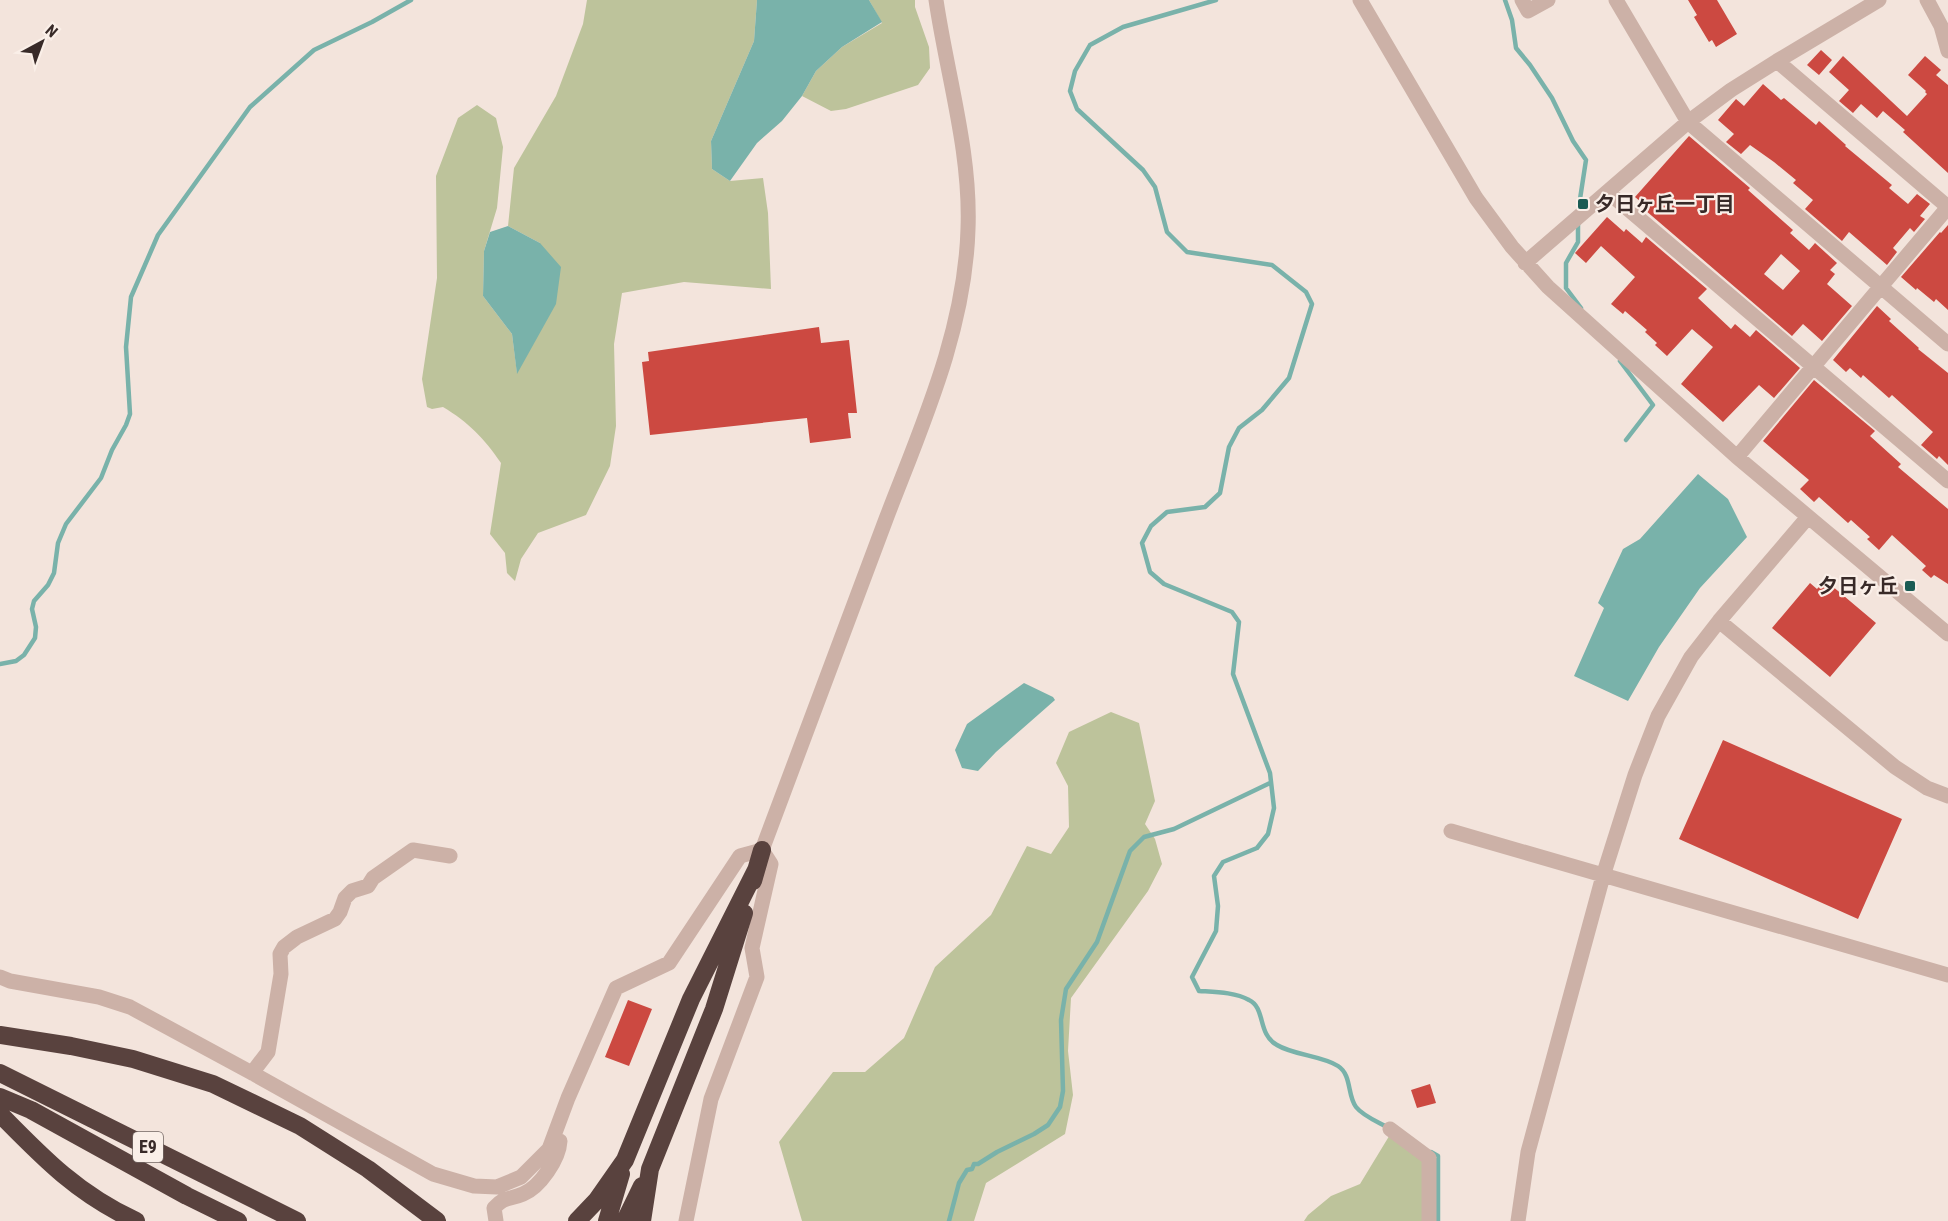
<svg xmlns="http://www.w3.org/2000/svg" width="1948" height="1221" font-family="'Roboto Condensed','Noto Sans JP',sans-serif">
	<rect width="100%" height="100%" fill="#f3e4dc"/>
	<!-- green -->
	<path fill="#bdc39b" d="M587,0H757L754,41L711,141L712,169L730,181L763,178L768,213L771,289L684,282L622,293L614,344L616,426L610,466L586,515L538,533L521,559L515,581L507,573L505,553L490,534L501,463C484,438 468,422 443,407L432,409L427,407L422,379L437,278L436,176L458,118L477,105L496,118L503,147L497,208L484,251L483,296L512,334L517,373L540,243L508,226L514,168L556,96L583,24Z
		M869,0H915V7L929,47L930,68L918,85L846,109L831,111L802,96L816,71L842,47L882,23Z
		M1111,712L1139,723L1155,801L1145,824L1155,839L1162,864L1148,891L1071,998L1068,1051L1073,1095L1065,1134L986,1183L974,1221H802L779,1142L833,1072H865L904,1038L935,967L991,915L1027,846L1051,854L1069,827L1068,786L1056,763L1069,732Z
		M1391,1133L1424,1158V1221H1304L1308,1215L1331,1196L1360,1184Z"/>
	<!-- water -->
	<path fill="#79b2aa" d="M757,0H869L882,22L842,47L816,71L802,96L782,121L757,143L730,181L712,169L711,141L754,41Z
		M508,226L540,243L561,267L556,304L517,374L512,334L483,296L484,251L490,232Z
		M1698,474L1728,499L1747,537L1700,588L1659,647L1628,701L1574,676L1604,608L1598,603L1623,549L1640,539Z
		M1024,683L1053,697L1055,700L996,752L978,771L962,768L955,750L967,724Z"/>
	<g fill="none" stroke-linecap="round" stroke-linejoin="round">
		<!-- stream -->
		<path stroke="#79b2aa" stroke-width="4.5" d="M1216,0L1123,27L1090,45L1075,71L1070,91L1077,109L1143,170L1155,187L1167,232L1187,252L1272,265L1306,292L1312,304L1289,378L1262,410L1239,428L1229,447L1220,493L1205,507L1167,512L1151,526L1142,543L1150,572L1164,584L1232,612L1239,622L1233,674L1270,773L1274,808L1268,834L1257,848L1223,862L1214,876L1218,906L1216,931L1192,977L1199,991C1215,992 1235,992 1249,1000C1266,1008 1257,1034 1277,1045C1293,1055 1323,1056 1338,1066C1352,1075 1347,1095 1356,1107C1363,1116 1378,1122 1387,1127
			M1505,0L1512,20L1516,48L1530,65L1552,98L1573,141L1586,160L1578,212
			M1578,223V242L1566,263V288L1581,308
			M1620,361L1653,405L1626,440
			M0,664L16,661L24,655L35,638L36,627L32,609L34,601L48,585L54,573L58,543L66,524L101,478L112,450L126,425L130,414L126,347L131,297L158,235L250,107L314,50L372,22L411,0
			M1431,1152L1438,1156V1221
			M949,1221L959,1183L967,1170L972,1169L974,1164H978L997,1152L1034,1134L1048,1125L1060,1107L1063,1091L1061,1020L1066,989L1097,942L1130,851L1144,837L1174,829L1270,783"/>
	</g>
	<!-- building -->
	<path fill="#cc4941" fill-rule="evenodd" d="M1688,0H1717L1737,34L1716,47L1712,40L1709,42L1694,17L1697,15Z
		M1821,50L1832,60L1819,75L1807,65Z
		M1843,56L1907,116L1927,94L1925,92L1926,91L1908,75L1925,56L1941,70L1936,75L1948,85V173L1903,132L1905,130L1883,111L1877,118L1861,104L1853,113L1839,101L1849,90L1829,72Z
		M1763,84L1781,100L1784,98L1816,125L1819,121L1846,145L1845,146L1892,185L1889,188L1908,204L1917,194L1930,204L1920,216L1925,219L1914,232L1910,228L1893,248L1897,252L1887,265L1849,232L1842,241L1805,209L1813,200L1793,183L1796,180L1774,162L1750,145L1741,154L1726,142L1734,134L1718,120L1736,99L1744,106Z
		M1689,136L1750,188L1748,190L1793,230L1790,233L1809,250L1815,243L1837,263L1830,270L1835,274L1827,284L1852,306L1822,341L1803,324L1792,336L1645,210L1647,207L1635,197ZM1781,254L1800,271L1783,290L1764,274Z
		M1607,217L1624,232L1626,229L1642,243L1646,237L1707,289L1698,298L1731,329L1735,324L1750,337L1756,330L1800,368L1774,398L1759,385L1723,422L1681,384L1713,347L1692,329L1667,356L1655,345L1657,343L1645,332L1647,330L1625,311L1623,314L1611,304L1635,277L1601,246L1586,263L1575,253Z
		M1948,225V310L1936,299L1934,302L1917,288L1916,290L1901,277L1940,232L1941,233Z
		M1877,306L1891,319L1889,321L1919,348L1918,349L1948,373V465L1939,456L1937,459L1921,445L1933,432L1892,395L1889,398L1863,375L1861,378L1850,368L1846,372L1833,360Z
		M819,327L821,343L849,340L857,413H848L851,438L810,443L807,418L650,435L642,362L649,361L648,352Z
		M1814,380L1875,431L1870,436L1901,464L1898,467L1948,509V584L1934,575L1931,578L1922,570L1926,566L1892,535L1879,550L1867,539L1870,537L1851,520L1848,523L1819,497L1814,502L1800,489L1809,480L1763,441Z
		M1825,580L1876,623L1830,677L1772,628L1810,583L1817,589Z
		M1723,740L1902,819L1858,919L1679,839Z
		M628,1000L652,1009L629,1066L605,1057Z
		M1430,1084L1436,1103L1417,1108L1411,1090Z"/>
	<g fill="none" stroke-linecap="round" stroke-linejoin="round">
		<!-- minor -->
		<path stroke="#ccb1a7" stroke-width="15" d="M1360,0L1476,198L1512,247L1548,287L1737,457L1948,634
			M1522,0L1528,11L1548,0
			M1616,0L1688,122L1948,344
			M1927,0L1941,26L1948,51
			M1777,61L1948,207
			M1608,192L1948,481
			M1525,263L1688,122L1731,90L1777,61L1879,0
			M1737,457L1948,207
			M1719,621L1895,767L1927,788L1948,796
			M1451,831L1948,975
			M762,850C803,740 845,630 886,519C922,425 965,331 968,229C971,152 947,75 936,0
			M0,977L10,981L99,997L130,1007L252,1073L433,1174L474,1186L497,1187L521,1177L549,1149L568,1098L616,988L669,963L740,856L762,850
			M252,1073L268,1052L281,974L280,954L284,947L297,937L335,919L340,912L345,898L352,891L368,886L373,878L413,850L450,856
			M1390,1129L1429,1158V1221
			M496,1221L494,1208C505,1196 509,1200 523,1194C540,1187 559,1159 560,1141
			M686,1221L711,1099L757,977L752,948L771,864L762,850
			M1518,1221L1528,1152L1603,876L1635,775L1658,716L1691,657L1719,621L1808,517"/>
		<!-- highway -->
		<path stroke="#59423e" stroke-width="18" d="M753,881L762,850
			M0,1035L71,1046L133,1059L213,1084L300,1126L368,1169L437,1221
			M0,1073L297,1221
			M0,1097L31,1110L187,1196L238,1221
			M0,1114C44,1159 78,1194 136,1221
			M577,1221L597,1200L625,1160L691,999L756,870
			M607,1221L621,1174
			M625,1221L642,1186
			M642,1221L650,1169L714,1009L744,913"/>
	</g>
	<!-- markers -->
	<g fill="#1b5c54" stroke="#faefe8" stroke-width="2">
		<rect x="1577" y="198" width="12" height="12" rx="3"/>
		<rect x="1904" y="580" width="12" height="12" rx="3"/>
	</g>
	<g text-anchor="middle" stroke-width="4.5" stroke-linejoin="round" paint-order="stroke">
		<!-- shield labels -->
		<rect fill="#faefe8" stroke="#726562" stroke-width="1.5" x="133" y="1132" width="30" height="30" rx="4.5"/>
		<g font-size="18" font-weight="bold" fill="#382a28">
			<text x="148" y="1153">E9</text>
		</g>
		<!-- poi labels -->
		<g font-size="20" font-weight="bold" fill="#382a28" stroke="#faefe8" text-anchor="start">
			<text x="1595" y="211">夕日ヶ丘一丁目</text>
			<text x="1898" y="593" text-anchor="end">夕日ヶ丘</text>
		</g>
	</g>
	<!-- north arrow -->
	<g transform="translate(42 42) rotate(41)" stroke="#faefe8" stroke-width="4.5" paint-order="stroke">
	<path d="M0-4.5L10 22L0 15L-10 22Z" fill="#382a28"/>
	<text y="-9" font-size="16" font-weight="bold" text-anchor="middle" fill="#382a28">N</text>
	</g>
</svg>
